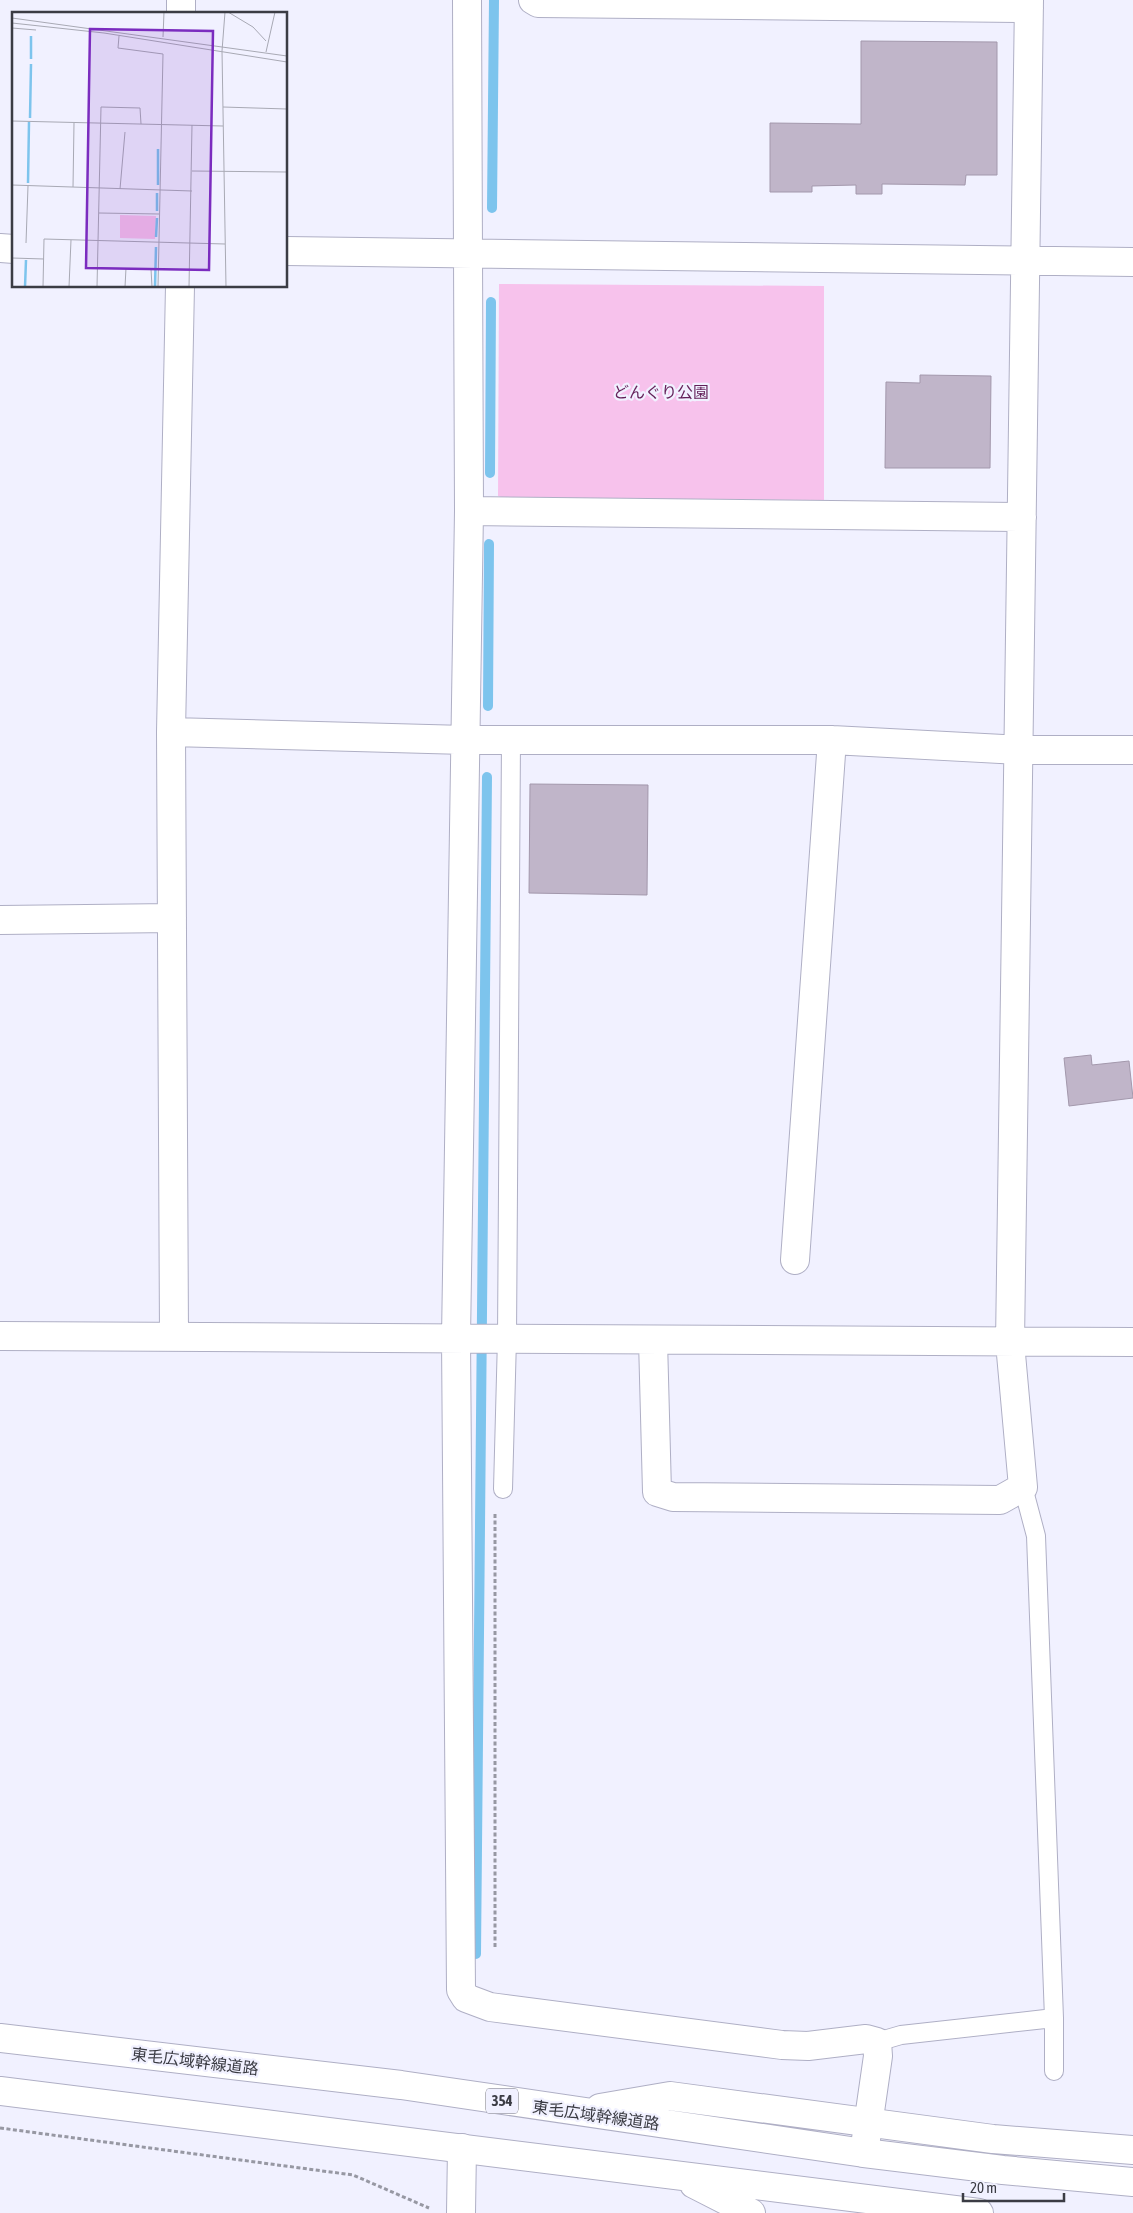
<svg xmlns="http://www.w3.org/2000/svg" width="1133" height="2213" font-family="'Asap Condensed','Noto Sans JP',sans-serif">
	<rect width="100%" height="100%" fill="#f1f1ff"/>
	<!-- green -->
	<path fill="#f7c2ec" d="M499,284L824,286V500L507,499L498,496Z"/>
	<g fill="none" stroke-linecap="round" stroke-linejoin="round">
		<!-- stream -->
		<path stroke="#7dc4ed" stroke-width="10" d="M492,208L494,0
			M490,473L491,302
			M488,706L489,544
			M476,1954L487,777"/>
	</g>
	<!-- building -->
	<path fill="#c0b5c9" stroke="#a398ac" d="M861,41L997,42V175H966L965,185L882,184V194H856V185L812,186V192H770V123L861,124Z
		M920,375L991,376L990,468H885L886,382L920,383Z
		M530,784L648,785L647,895L529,893Z
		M1091,1055L1092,1065L1129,1061L1133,1098L1069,1106L1064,1058Z"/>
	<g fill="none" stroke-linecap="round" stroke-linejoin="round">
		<defs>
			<path id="lane" d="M1023,1487L1036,1536L1054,2018V2071
				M503,1489L507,1338L511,740
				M877,2042L901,2035L1054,2018"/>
			<path id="street" d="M467,0L469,511L456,1338L461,1990L466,1998L490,2007L782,2045L808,2046L866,2039L877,2042L878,2056L864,2153
				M533,0L538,3L1029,8
				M181,14V0
				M0,248L14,249
				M286,251L1133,262
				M469,511L1022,517
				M171,732L465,740H832L1020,750H1133
				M0,920L172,918
				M795,1260L832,740
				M0,1336L1133,1342
				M174,1336L171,732L180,286
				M653,1340L657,1492L673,1497L1000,1500L1023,1487L1010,1343L1029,0
				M461,2213L462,2148"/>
			<path id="highway" d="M0,2038L401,2085L864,2153L1003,2170L1133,2182
				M0,2091L979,2213
				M600,2108L670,2096L993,2139L1133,2150
				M694,2184L751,2213"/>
		</defs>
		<!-- lane casing -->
		<use href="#lane" stroke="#afafc5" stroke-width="20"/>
		<!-- street casing -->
		<use href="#street" stroke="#afafc5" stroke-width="30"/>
		<!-- highway casing -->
		<use href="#highway" stroke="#afafc5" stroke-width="30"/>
		<!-- path -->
		<path stroke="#9798a3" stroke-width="3" stroke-dasharray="4 2.5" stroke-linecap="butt" d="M495,1947V1513
			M0,2128L353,2175L429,2208"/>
		<!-- lane -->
		<use href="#lane" stroke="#fff" stroke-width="18"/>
		<!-- street -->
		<use href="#street" stroke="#fff" stroke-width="28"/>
		<!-- highway -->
		<use href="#highway" stroke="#fff" stroke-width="28"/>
	</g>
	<g text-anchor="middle" stroke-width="4.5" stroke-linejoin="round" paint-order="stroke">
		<!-- shield labels -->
		<rect fill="#f1f1ff" stroke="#72727c" stroke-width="1" x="486" y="2088.5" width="32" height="25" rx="4"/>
		<g font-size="15" font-weight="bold" fill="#3b3c44">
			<text x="502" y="2106">354</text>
		</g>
		<!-- park labels -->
		<g font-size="16" fill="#631f59" stroke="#f1f1ff">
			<text x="661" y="398">どんぐり公園</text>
		</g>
		<!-- street labels -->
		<g font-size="16" fill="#3b3c44" stroke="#f1f1ff">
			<text transform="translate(195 2061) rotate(7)" y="6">東毛広域幹線道路</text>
			<text transform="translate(596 2115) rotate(8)" y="6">東毛広域幹線道路</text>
		</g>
	</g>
	<!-- overview -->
	<g transform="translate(12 12)">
		<rect width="275" height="275" fill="#f1f1ff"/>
		<path d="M108,203L144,204L143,227L108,226Z" fill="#f7c2ec"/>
		<path fill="none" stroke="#7dc4ed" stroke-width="2.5" d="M19,47V24M18,106L19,52M16,171L17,110M146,173V137M145,199V181M144,225L145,206M13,275L14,248M143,275L144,235"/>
		<path fill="none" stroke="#a8a9b4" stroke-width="1" d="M213,0L210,39L214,275M216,0L241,15L254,29M0,6L275,44M0,11L92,21L275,50M0,16L24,18M107,24L106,36L151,42L146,275M151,25L152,0M254,40L263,0M211,95L275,97M0,109L211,114M180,159L275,160M0,173L180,179M61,175L62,111M108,177L113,120M87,201L147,202M14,231L16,174M0,246L32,247M85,256L139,257L140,275M31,275L32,227L213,232M57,275L59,228M85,275L89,95L128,96L129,112M113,275L114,256M177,275L180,113"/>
		<path fill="#7b2cbf" fill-opacity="0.15" stroke="#7b2cbf" stroke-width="2.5" d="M78,17L201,19L197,258L74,256Z"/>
		<rect width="275" height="275" fill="none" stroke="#3b3c44" stroke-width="2.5"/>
	</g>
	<!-- scale -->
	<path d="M963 2193v8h101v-8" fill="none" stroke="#3b3c44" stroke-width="2.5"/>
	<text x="970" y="2193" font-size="15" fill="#3b3c44" stroke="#f1f1ff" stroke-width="4" paint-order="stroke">20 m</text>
</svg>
